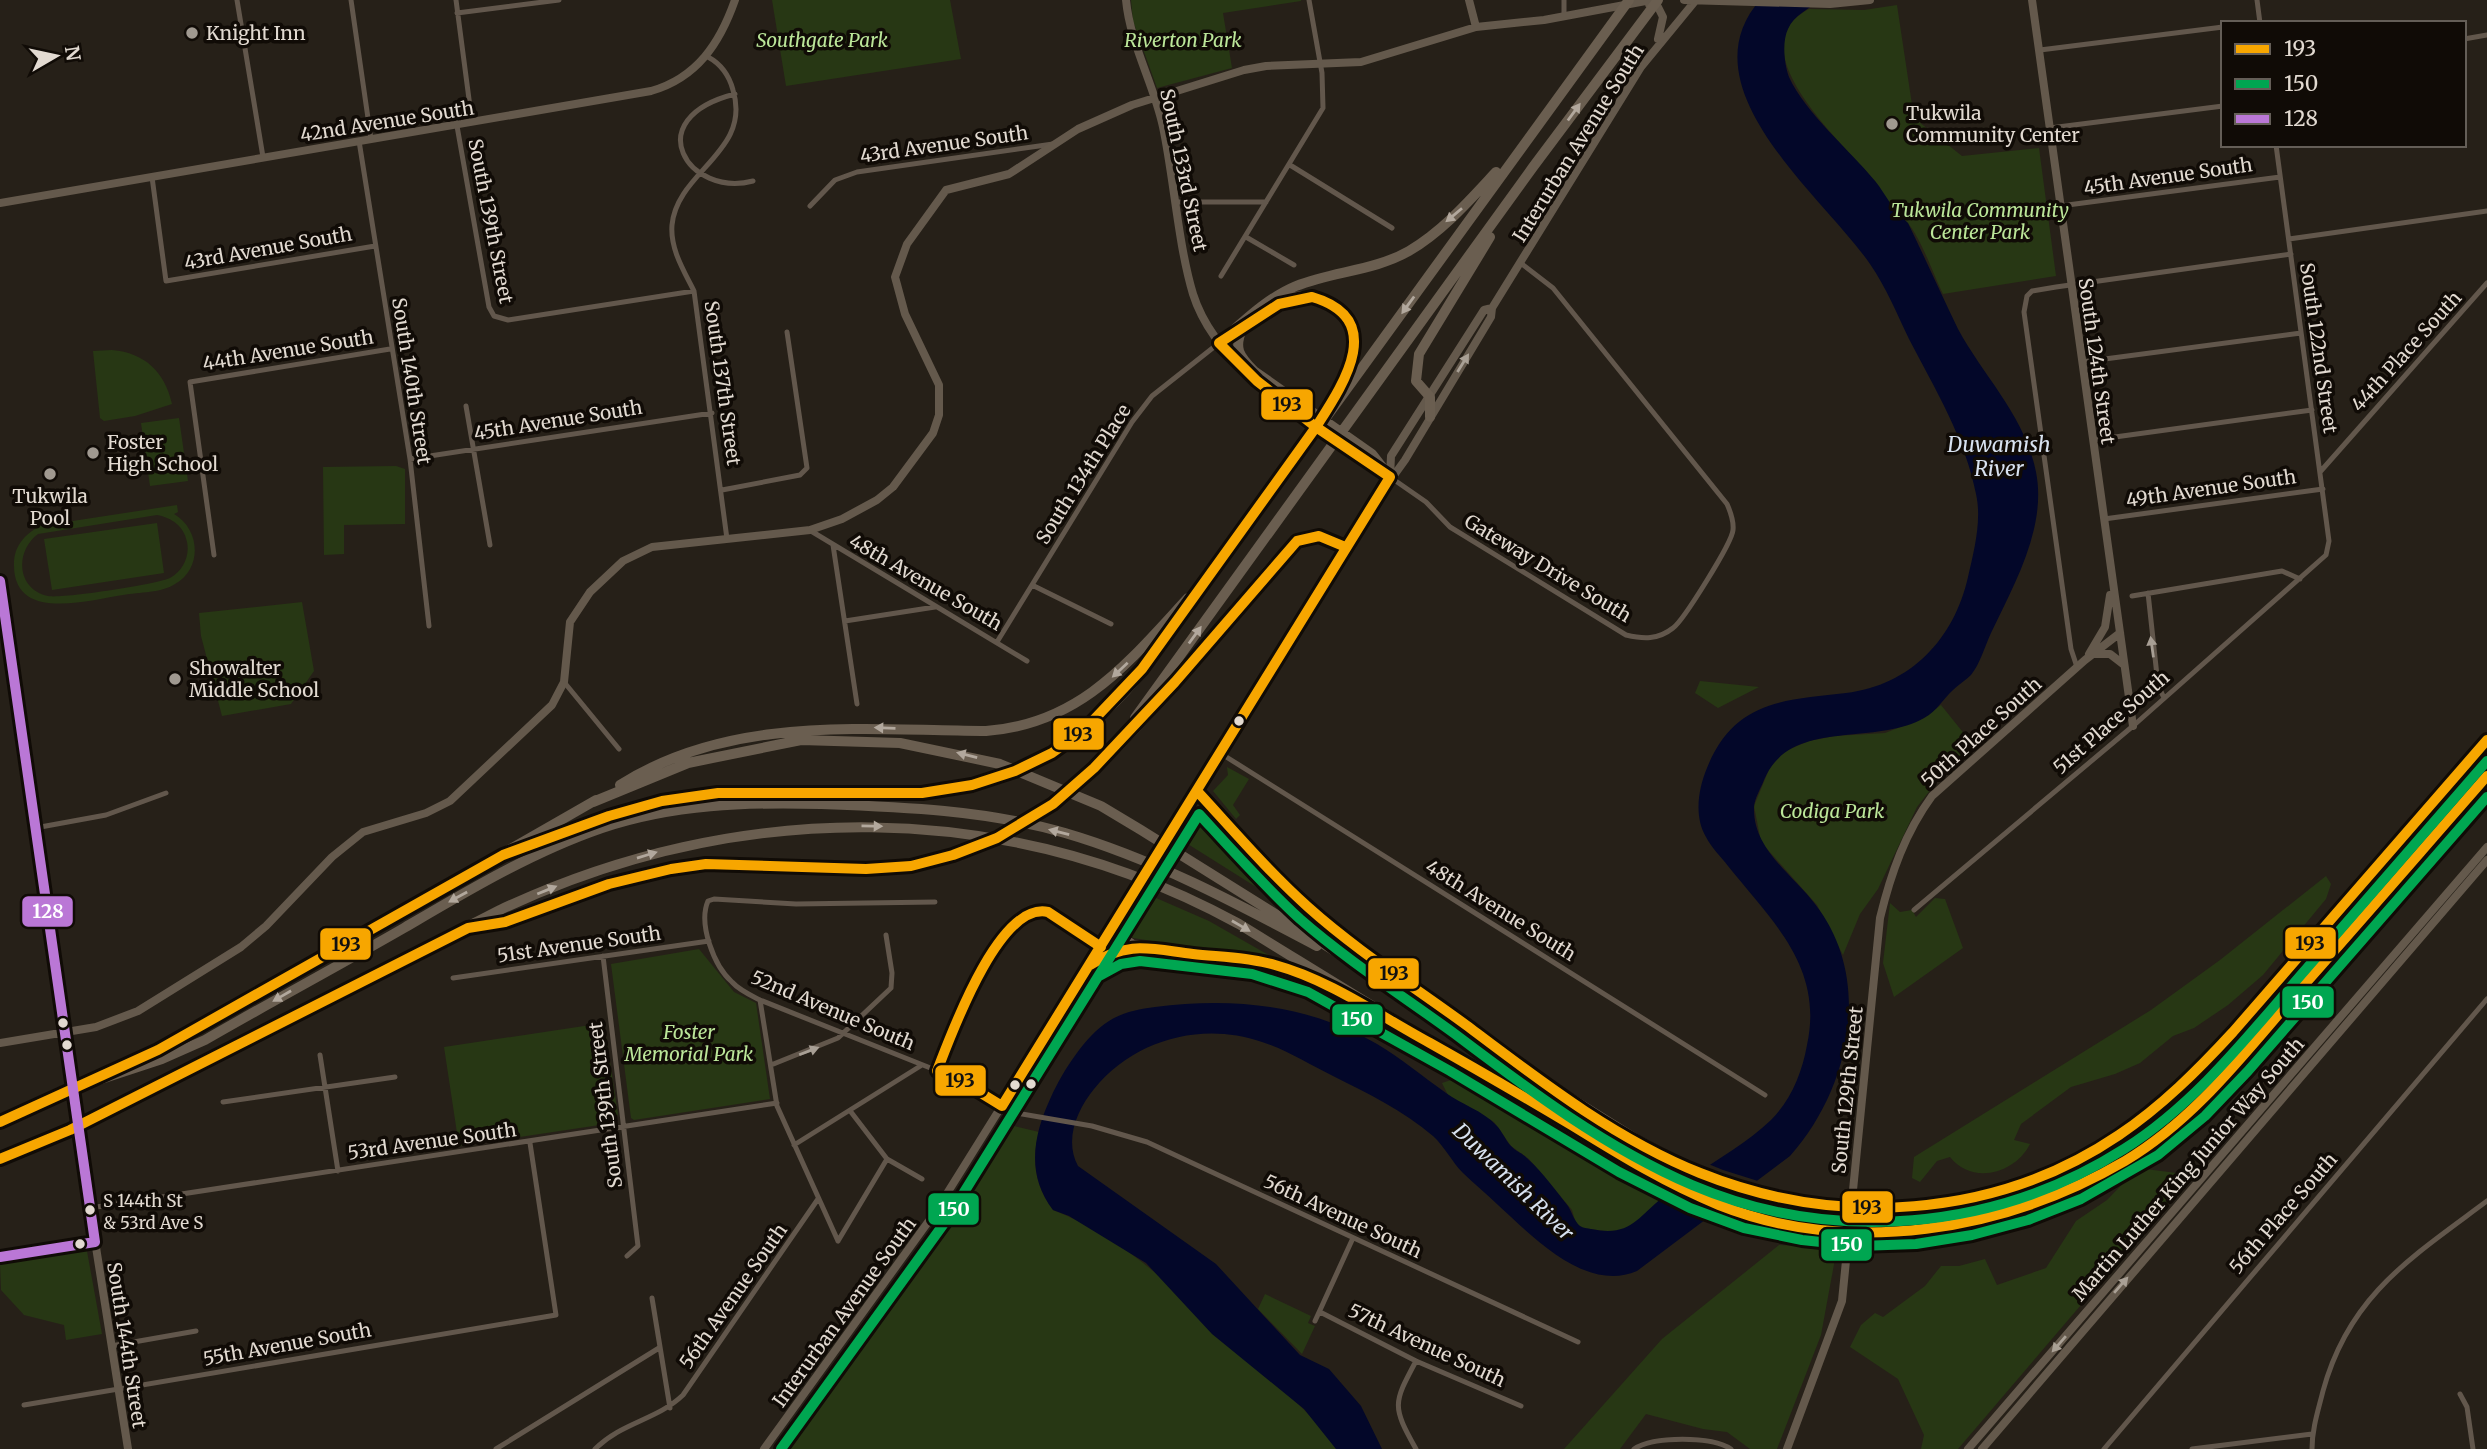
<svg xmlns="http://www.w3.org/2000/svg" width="2487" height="1449" font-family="Merriweather,serif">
	<rect width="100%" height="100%" fill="#262018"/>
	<!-- green -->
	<path fill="#273714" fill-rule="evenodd" d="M772,0H950L961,59L786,86Z
		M1131,0H1301V1L1223,13L1232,68L1157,88L1133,21Z
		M1897,5L1914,118L1962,156L2039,148L2056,276L1943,294C1933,274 1921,238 1907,222C1904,218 1898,216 1895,212C1886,204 1883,190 1875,181C1847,147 1733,48 1809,9L1864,10Z
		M112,350C145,353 165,372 172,404L135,416L104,421L100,418L93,351Z
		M179,418L188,481L150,486L141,423Z
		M396,466L405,469V524L344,525V554L324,555L323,467Z
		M177,505L178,512L174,514C200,529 203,568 175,584C162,593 139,592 123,595C89,600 13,623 14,564C14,546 25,534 40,526ZM157,515C172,518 184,526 187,542C190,556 183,571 170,578C158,584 61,599 48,596C16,589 15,551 38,534Z
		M157,523L164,573L52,590L44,539Z
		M302,602L314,671L291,704L222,716L201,636L199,613Z
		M1700,681L1759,687L1718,708L1695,693Z
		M1941,705L1974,746L1942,775L1917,807L1878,889L1860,914L1843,955L1817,905L1761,842L1754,806L1770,767L1785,751L1809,741L1835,736L1885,733L1924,718Z
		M1227,767L1249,779L1233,805L1240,815L1236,819L1213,791L1228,775Z
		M1217,820L1310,917L1307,919L1183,841L1187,830Z
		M2326,876L2331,884L2326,899L2263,975L2228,1005L2194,1028L2173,1036L2140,1063L2115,1074L2071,1087L2021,1124L2014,1140L2030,1144C2015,1174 1972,1185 1950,1157L1937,1161L1920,1182L1912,1178L1914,1157L2151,1010L2220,960Z
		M1147,894L1209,921L1279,961L1133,938L1127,931Z
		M1935,898L1945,899L1963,948L1894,997L1883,963L1890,903L1900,912L1912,910L1916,917Z
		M699,949L734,992L756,1003L770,1099L634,1120L631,1118L611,964Z
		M604,1023L618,1114L613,1123L459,1146L444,1047Z
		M1454,1079L1601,1167L1663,1197L1635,1224L1618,1233L1583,1228L1576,1224L1572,1210L1529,1159L1511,1146L1494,1122L1448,1095L1442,1083Z
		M1014,1126L1039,1132C1031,1161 1035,1186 1053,1210C1133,1240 1193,1308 1254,1365C1283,1392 1316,1415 1336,1449H787Z
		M2138,1168L2192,1175L1958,1449H1921L1924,1435L1898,1379L1850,1347L1861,1325L1875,1313L1883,1317L1925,1286L1941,1266H1959L1985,1259L1997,1285L2046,1268L2076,1221L2107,1200Z
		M1779,1245L1837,1248L1821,1335L1777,1449H1750L1727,1432L1703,1429L1646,1414L1620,1449H1564L1662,1339Z
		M87,1251L102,1334L66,1340L64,1325L24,1315L1,1290L0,1263Z
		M1265,1294L1311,1316L1308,1323L1315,1326L1302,1354L1258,1309Z"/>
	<!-- water -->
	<path fill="#030729" d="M1760,0H1820C1809,9 1794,15 1788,29C1782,41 1784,64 1789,77C1806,114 1849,149 1875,181C1887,196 1893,211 1908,223C1925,258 1941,294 1958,329C1984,377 2025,416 2036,472C2047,527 2014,585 1991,633C1985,646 1980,664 1971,675C1966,680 1958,685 1953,690C1943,699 1937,711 1924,718C1874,747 1790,717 1764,780C1761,788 1754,799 1754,808C1753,849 1792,874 1815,904C1874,979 1850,1089 1790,1156L1637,1271C1586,1293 1533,1237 1498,1205C1487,1194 1474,1184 1463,1173C1452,1162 1445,1147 1433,1136C1404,1111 1367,1093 1333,1076C1310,1065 1287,1050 1262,1042C1201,1021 1134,1040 1094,1089C1077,1110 1064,1140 1078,1166L1216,1264L1300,1355L1329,1369L1361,1406L1382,1449H1336L1304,1409L1212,1334L1146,1263L1069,1216L1053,1210C1026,1174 1033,1136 1051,1097C1063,1071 1085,1036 1109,1021C1123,1012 1139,1009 1155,1007C1232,997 1307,1004 1377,1044C1401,1058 1422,1076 1446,1093C1461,1104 1483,1111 1496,1125C1502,1131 1505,1139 1510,1145C1520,1155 1519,1150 1529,1160C1543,1173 1556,1191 1568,1206C1572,1212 1574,1221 1580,1226C1583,1228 1587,1228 1591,1229C1630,1237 1636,1219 1663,1197C1672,1190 1683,1183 1692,1177C1718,1159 1748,1142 1771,1120C1791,1100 1802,1073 1807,1045C1824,967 1772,921 1728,866C1721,857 1711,847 1706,837C1694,817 1698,789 1707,768C1734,700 1785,700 1846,693C1911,685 1954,639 1968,577C1974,551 1982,520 1976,494C1966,440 1934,387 1909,339C1897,314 1886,287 1870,264C1824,197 1683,88 1760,0Z"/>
	<!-- pier -->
	<path fill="#262018" d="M1706,1163L1723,1170L1758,1181L1737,1198L1685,1178Z
		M1683,1179L1714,1192L1736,1199L1715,1216L1663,1193Z"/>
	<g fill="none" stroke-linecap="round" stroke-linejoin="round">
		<!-- street -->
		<path stroke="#62574c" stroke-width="5" d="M237,0L263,157
			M351,0L371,139
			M456,0L472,122
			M1564,0V17
			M2257,0L2260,23
			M457,13L559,0
			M2464,39L2487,35
			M2040,50L2223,27
			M708,57C721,64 729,75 733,90C752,152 677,171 672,225C670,249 684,271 694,291L727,539
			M735,94C637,119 689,198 753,181
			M457,126L489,307L494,316L508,320L694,291
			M2050,128L2223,106
			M359,141L410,459L429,626
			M1290,165L1392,228
			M152,177L166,281L375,246
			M1177,202H1266
			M810,206L835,180L857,172L1053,144
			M2060,206L2280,177
			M1246,237L1294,265
			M2289,239L2487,211
			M1221,276L1323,108L1322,73L1309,0
			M2082,362L2301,333
			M466,406L490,545
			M2093,440L2312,410
			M410,459L712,413
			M2320,472L2487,283
			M1390,477L1426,502L1450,527L1626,635C1643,639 1658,640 1673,628C1683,621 1732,543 1733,530C1734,521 1731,513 1727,504L1553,288L1522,264
			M722,490L800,475L807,468L787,332
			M2104,519L2323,489
			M811,531L1027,661
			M833,545L857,704
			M214,555L190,382L390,349
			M1032,585L1111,624
			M2148,593L2158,685L2164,698
			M2132,596L2282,571L2300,579
			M845,621L935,607
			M997,642L1132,422L1152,396L1219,343
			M2077,667L2071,649L2024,312L2027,296L2032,291L2056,287L2291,254
			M564,682L619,749
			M1220,753L1765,1095
			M35,828L106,815L166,793
			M935,902L796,904L714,899L708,901C698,924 714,966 732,982C739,990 750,995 760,1000L958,1079L1016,1113L1092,1126L1147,1142L1578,1342
			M1914,910L2133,726L2326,555L2329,541L2276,145
			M603,956L638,1246L627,1256
			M453,978L709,941
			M760,1000L777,1106L838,1241
			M320,1055L338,1171
			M771,1065L838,1038L891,988L892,973L886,935
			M223,1102L395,1077
			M851,1112L887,1159L922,1179
			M794,1145L922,1065
			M90,1208L777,1103
			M838,1241L887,1159
			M652,1298L670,1408
			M1320,1312L1416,1361L1521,1406
			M1315,1321L1353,1238
			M111,1346L196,1331
			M2460,1394L2467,1407L2473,1449
			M24,1405L556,1315L530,1143
			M496,1449L659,1348
			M595,1449C622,1422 657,1420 683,1395L818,1199
			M1416,1449C1392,1406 1393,1404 1416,1361
			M1634,1449C1654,1436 1711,1436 1731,1449
			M2104,1449L2487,999
			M2192,1449L2312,1434
			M2312,1449C2312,1429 2318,1411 2323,1391C2349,1295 2412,1257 2487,1201"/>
		<!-- secondary -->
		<path stroke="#64594c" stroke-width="8" d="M1126,0C1130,44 1154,84 1163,127C1174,179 1178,244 1193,294C1218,374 1318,426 1383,472
			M1469,0L1476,27
			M1684,0L1830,4L1870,0
			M2032,0L2133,726
			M1649,4L1658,7L1663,17L1658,39
			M0,203L651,91C697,78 720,43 735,0
			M1390,477L1391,456L1484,310L1492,308
			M0,581L66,1058L128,1449
			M2089,654L2105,627L2110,595
			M2094,654H2110L2123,664
			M0,1043L96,1027L138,1011L241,947L266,926L332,857L363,832L426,813L450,801L552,705L564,682L570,622L590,592L623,561L652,547L810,530L842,519L877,500L893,487L933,433L939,415V385L905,314L895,277L907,244L946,190L1009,174L1078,129L1132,105L1244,70L1266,66L1361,62L1476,27L1544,20L1651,0
			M0,1257L95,1242
			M764,1449L936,1211L1179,822L1343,546L1405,460L1491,317L1492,308L1641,67L1696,0
			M1787,1449L1842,1301L1880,918C1891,873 1905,833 1932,796L2085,660L2120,633
			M1968,1449L2487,847
			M1982,1449L2487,860"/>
		<!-- highway -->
		<path stroke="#6a5e50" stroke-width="10" d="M1258,317C1269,310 1282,300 1296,297C1330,290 1361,323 1354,357C1350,376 1335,393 1326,410
			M1243,327C1233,348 1239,356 1254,371L1372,454L1390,477
			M1219,343C1243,322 1267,298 1296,286C1333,271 1374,271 1409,251C1443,231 1470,200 1496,172
			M1430,417V397L1416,381L1419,354L1490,237
			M1135,718L1533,167L1658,0
			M620,785C730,715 863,730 986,731C1080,724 1128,663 1188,598
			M1197,791L1278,879L1313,911L1461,1022
			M593,802L688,763L801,740L900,743L1000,764L1101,806L1141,830L1639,1141C1670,1158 1701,1175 1735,1186C1880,1234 2034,1204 2154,1110C2210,1065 2256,1006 2303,952C2364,881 2426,811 2487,740
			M503,855C569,840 621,807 690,796C753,786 818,793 881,794C983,796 1072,756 1137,678L1629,0
			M475,927C502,923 524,913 550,904C590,889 631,877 672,869C736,856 802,871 867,869C934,868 1000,844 1053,804C1123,752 1179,678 1234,612C1254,588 1273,561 1297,541L1319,536L1343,546
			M1112,930L1133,945
			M1090,966L1110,953L1133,945L1264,962L1309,977L1342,995
			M128,1065L197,1029L596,800
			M92,1082L162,1059L205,1040C271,1002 338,966 404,928C467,891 532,852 602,828C673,804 747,802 821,804C903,807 986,810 1065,833C1154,859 1236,903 1317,946
			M0,1122L95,1081
			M0,1159L70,1130L500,910C738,798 1007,797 1239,924C1343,988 1446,1052 1550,1114C1612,1150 1675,1194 1745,1214C1882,1254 2042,1227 2155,1139C2211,1096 2256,1040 2302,987C2364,917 2425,847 2487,776"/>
		<defs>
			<path id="bus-1" d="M1312,297C1388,319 1343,385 1316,427L1257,381L1219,343L1279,304Z
				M1197,791C1233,830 1268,871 1308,907C1357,951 1413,986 1466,1025C1539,1080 1615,1139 1700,1173C1837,1228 1995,1219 2119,1135C2162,1106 2198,1070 2233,1032L2487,740
				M1101,947L1048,912C999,901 951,1035 937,1071L958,1079L1002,1106L1390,477L1316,427
				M1090,965C1128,940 1151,949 1193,954C1220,957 1248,957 1275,965C1330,980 1380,1016 1430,1043C1478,1070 1526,1098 1573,1126C1620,1155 1667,1184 1719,1205C1850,1257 2005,1231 2125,1161C2194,1120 2244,1054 2296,994C2360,922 2423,849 2487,776
				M0,1122L158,1050L503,855L609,816L662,801L718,793H922L972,785L1015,771L1052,753L1085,729L1142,669L1316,427
				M0,1159L70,1130L468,928L505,922L609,884L671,869L706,864L866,869L911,866L953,855L997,838L1053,804L1094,768L1175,682L1297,541L1319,536L1343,546"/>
			<path id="bus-2" d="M1099,976L1121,964L1140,961L1252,974L1308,992L1450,1071L1619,1172L1690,1208L1744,1228L1802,1240L1859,1246L1916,1244L1972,1235L2028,1220L2081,1199L2158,1155L2205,1116L2248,1071L2487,797
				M781,1449L948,1218L1199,814C1232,850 1264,886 1300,919C1348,961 1403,996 1455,1034C1529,1090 1606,1148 1692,1185C1833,1245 1995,1231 2124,1149C2197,1103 2251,1032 2307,968C2367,899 2427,830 2487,761"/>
			<path id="bus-3" d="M0,581L95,1242
				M0,1257L95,1242"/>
		</defs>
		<!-- bus-1 casing -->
		<use href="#bus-1" stroke="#100b06" stroke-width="16"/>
		<!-- bus-2 casing -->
		<use href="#bus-2" stroke="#100b06" stroke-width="16"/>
		<!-- bus-3 casing -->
		<use href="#bus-3" stroke="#100b06" stroke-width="16"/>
		<!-- bus-1 -->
		<use href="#bus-1" stroke="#f7a600" stroke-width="10"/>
		<!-- bus-2 -->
		<use href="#bus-2" stroke="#00a651" stroke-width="10"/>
		<!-- bus-3 -->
		<use href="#bus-3" stroke="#ba77d6" stroke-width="10"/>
	</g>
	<!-- one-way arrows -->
	<defs><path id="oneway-solid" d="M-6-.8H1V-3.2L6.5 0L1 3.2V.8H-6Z" transform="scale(1.75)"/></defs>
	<g fill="#b2a89d">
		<use href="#oneway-solid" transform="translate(1574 112) rotate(-54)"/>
		<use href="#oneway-solid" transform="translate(1454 215) rotate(140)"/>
		<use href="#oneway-solid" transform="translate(1408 305) rotate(126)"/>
		<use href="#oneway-solid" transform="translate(1195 635) rotate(-54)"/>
		<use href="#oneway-solid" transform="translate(1120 670) rotate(137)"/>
		<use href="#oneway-solid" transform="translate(885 728) rotate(-178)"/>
		<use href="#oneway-solid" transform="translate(967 755) rotate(-166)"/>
		<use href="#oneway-solid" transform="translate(872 826) rotate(1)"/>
		<use href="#oneway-solid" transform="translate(1059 832) rotate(-166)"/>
		<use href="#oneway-solid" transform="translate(647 855) rotate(-17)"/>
		<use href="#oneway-solid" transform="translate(547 890) rotate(-22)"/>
		<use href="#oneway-solid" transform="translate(458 897) rotate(151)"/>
		<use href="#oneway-solid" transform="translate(1241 926) rotate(30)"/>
		<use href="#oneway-solid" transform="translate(282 996) rotate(150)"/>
	</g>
	<g fill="#a9a095">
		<use href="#oneway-solid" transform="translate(1463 363) rotate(-58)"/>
		<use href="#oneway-solid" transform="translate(2121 1285) rotate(-49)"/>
		<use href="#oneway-solid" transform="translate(2059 1344) rotate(131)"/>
	</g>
	<g fill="#a89f95">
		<use href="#oneway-solid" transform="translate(2152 647) rotate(-98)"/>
		<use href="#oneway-solid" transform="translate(809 1051) rotate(-21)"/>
	</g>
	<!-- markers -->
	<g fill="#a09990" stroke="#100b06" stroke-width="2.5">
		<circle cx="192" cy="33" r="7"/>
		<circle cx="1892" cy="124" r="7"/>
		<circle cx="93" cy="453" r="7"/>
		<circle cx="50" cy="474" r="7"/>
		<circle cx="175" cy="679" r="7"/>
	</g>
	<g fill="#e2dad1" stroke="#100b06" stroke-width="2.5">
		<circle cx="1239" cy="721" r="6"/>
		<circle cx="63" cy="1023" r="6"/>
		<circle cx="67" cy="1045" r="6"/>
		<circle cx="1031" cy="1084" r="6"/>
		<circle cx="1015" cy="1085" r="6"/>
		<circle cx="90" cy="1210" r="6"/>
		<circle cx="80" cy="1244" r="6"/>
	</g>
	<g text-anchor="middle" stroke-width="7" stroke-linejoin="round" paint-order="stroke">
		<!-- bus labels -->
		<g font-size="17" fill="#e2dad1" stroke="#100b06" text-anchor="start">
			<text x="103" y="1207">S 144th St<tspan x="103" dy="22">&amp; 53rd Ave S</tspan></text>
		</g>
		<!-- poi labels -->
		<g font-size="19" fill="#e2dad1" stroke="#100b06" text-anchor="start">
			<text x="206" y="40">Knight Inn</text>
			<text x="1906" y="120">Tukwila<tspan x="1906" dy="22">Community Center</tspan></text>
			<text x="107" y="449">Foster<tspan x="107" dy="22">High School</tspan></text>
			<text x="50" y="503" text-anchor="middle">Tukwila<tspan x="50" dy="22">Pool</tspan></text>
			<text x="189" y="675">Showalter<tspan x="189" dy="22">Middle School</tspan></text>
		</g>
		<!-- park labels -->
		<g font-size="19" font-style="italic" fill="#bbe699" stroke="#100b06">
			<text x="822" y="47">Southgate Park</text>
			<text x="1183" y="47">Riverton Park</text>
			<text x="1980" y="217">Tukwila Community<tspan x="1980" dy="22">Center Park</tspan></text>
			<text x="1832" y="818">Codiga Park</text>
			<text x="689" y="1039">Foster<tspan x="689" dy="22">Memorial Park</tspan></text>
		</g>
		<!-- street labels -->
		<g font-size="19" fill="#e2dad1" stroke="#100b06">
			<text transform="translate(387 121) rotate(-9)" y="7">42nd Avenue South</text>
			<text transform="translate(1578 143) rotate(-58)" y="7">Interurban Avenue South</text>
			<text transform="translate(944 144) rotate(-8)" y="7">43rd Avenue South</text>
			<text transform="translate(1184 170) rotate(78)" y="7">South 133rd Street</text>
			<text transform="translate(2168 176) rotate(-8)" y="7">45th Avenue South</text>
			<text transform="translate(491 221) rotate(79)" y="7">South 139th Street</text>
			<text transform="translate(268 248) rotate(-10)" y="7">43rd Avenue South</text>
			<text transform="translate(2319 348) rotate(82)" y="7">South 122nd Street</text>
			<text transform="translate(288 350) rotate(-9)" y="7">44th Avenue South</text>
			<text transform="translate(2406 351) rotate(-48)" y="7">44th Place South</text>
			<text transform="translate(2097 361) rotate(82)" y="7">South 124th Street</text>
			<text transform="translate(412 381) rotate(81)" y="7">South 140th Street</text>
			<text transform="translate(723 383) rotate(82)" y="7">South 137th Street</text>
			<text transform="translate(558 420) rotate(-9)" y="7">45th Avenue South</text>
			<text transform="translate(1083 474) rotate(-58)" y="7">South 134th Place</text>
			<text transform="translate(2211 488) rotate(-8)" y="7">49th Avenue South</text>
			<text transform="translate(1548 568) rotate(31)" y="7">Gateway Drive South</text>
			<text transform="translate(926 582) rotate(30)" y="7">48th Avenue South</text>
			<text transform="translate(2111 722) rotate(-41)" y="7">51st Place South</text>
			<text transform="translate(1981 732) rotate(-42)" y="7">50th Place South</text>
			<text transform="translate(1501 910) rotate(32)" y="7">48th Avenue South</text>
			<text transform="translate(579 944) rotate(-8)" y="7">51st Avenue South</text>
			<text transform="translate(833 1010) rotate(23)" y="7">52nd Avenue South</text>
			<text transform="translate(1847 1090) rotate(-84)" y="7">South 129th Street</text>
			<text transform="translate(605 1105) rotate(-97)" y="7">South 139th Street</text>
			<text transform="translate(432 1141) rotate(-8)" y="7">53rd Avenue South</text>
			<text transform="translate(2188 1169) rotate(-49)" y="7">Martin Luther King Junior Way South</text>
			<text transform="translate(2283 1213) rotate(-49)" y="7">56th Place South</text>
			<text transform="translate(1343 1216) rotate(25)" y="7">56th Avenue South</text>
			<text transform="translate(733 1296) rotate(-55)" y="7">56th Avenue South</text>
			<text transform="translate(844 1312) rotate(-54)" y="7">Interurban Avenue South</text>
			<text transform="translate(287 1344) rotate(-10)" y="7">55th Avenue South</text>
			<text transform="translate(127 1345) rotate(81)" y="7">South 144th Street</text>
			<text transform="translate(1427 1345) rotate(25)" y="7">57th Avenue South</text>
		</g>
		<!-- water labels -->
		<g font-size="21" font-style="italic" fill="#d8e2f0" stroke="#100b06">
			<text x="1999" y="452">Duwamish<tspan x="1999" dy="24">River</tspan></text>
			<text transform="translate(1513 1182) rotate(44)" y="7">Duwamish River</text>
		</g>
	</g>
	<g stroke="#100b06" stroke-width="2.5">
		<rect x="1260" y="388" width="54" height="33" rx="7" fill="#f7a600"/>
		<rect x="1052" y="717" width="53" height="34" rx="7" fill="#f7a600"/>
		<rect x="21" y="895" width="53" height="33" rx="7" fill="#ba77d6"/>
		<rect x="2284" y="926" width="53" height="34" rx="7" fill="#f7a600"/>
		<rect x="319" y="927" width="53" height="34" rx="7" fill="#f7a600"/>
		<rect x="1367" y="957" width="53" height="33" rx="7" fill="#f7a600"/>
		<rect x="2281" y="985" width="54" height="34" rx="7" fill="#00a651"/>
		<rect x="1331" y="1003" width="53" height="33" rx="7" fill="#00a651"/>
		<rect x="934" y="1064" width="53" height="33" rx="7" fill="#f7a600"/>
		<rect x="1841" y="1190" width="53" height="34" rx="7" fill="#f7a600"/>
		<rect x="927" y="1192" width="53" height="34" rx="7" fill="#00a651"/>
		<rect x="1820" y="1228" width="53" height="34" rx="7" fill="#00a651"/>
	</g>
	<g font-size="19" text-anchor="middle" font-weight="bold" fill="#fff">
		<text x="48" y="918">128</text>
		<text x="2308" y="1009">150</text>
		<text x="1357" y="1026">150</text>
		<text x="954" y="1216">150</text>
		<text x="1847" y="1251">150</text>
	</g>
	<g font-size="19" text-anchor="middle" font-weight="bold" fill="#111">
		<text x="1287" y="411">193</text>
		<text x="1078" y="741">193</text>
		<text x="2310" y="950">193</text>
		<text x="346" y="951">193</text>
		<text x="1394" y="980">193</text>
		<text x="960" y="1087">193</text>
		<text x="1867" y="1214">193</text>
	</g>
	<!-- legend -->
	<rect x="2221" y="21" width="245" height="126" fill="#100b06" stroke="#645e57" stroke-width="2"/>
	<rect x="2235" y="44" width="35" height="10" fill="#f7a600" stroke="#645e57" stroke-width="2"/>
	<text x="2284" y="56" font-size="21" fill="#e2dad1">193</text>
	<rect x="2235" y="79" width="35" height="10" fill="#00a651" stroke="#645e57" stroke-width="2"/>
	<text x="2284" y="91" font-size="21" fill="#e2dad1">150</text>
	<rect x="2235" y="114" width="35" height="10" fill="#ba77d6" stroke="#645e57" stroke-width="2"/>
	<text x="2284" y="126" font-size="21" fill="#e2dad1">128</text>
	<!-- north arrow -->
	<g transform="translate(56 56) rotate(81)" stroke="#100b06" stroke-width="5" paint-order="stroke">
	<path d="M0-5L12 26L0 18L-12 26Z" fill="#e2dad1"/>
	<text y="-10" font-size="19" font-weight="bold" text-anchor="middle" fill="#e2dad1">N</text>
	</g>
</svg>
